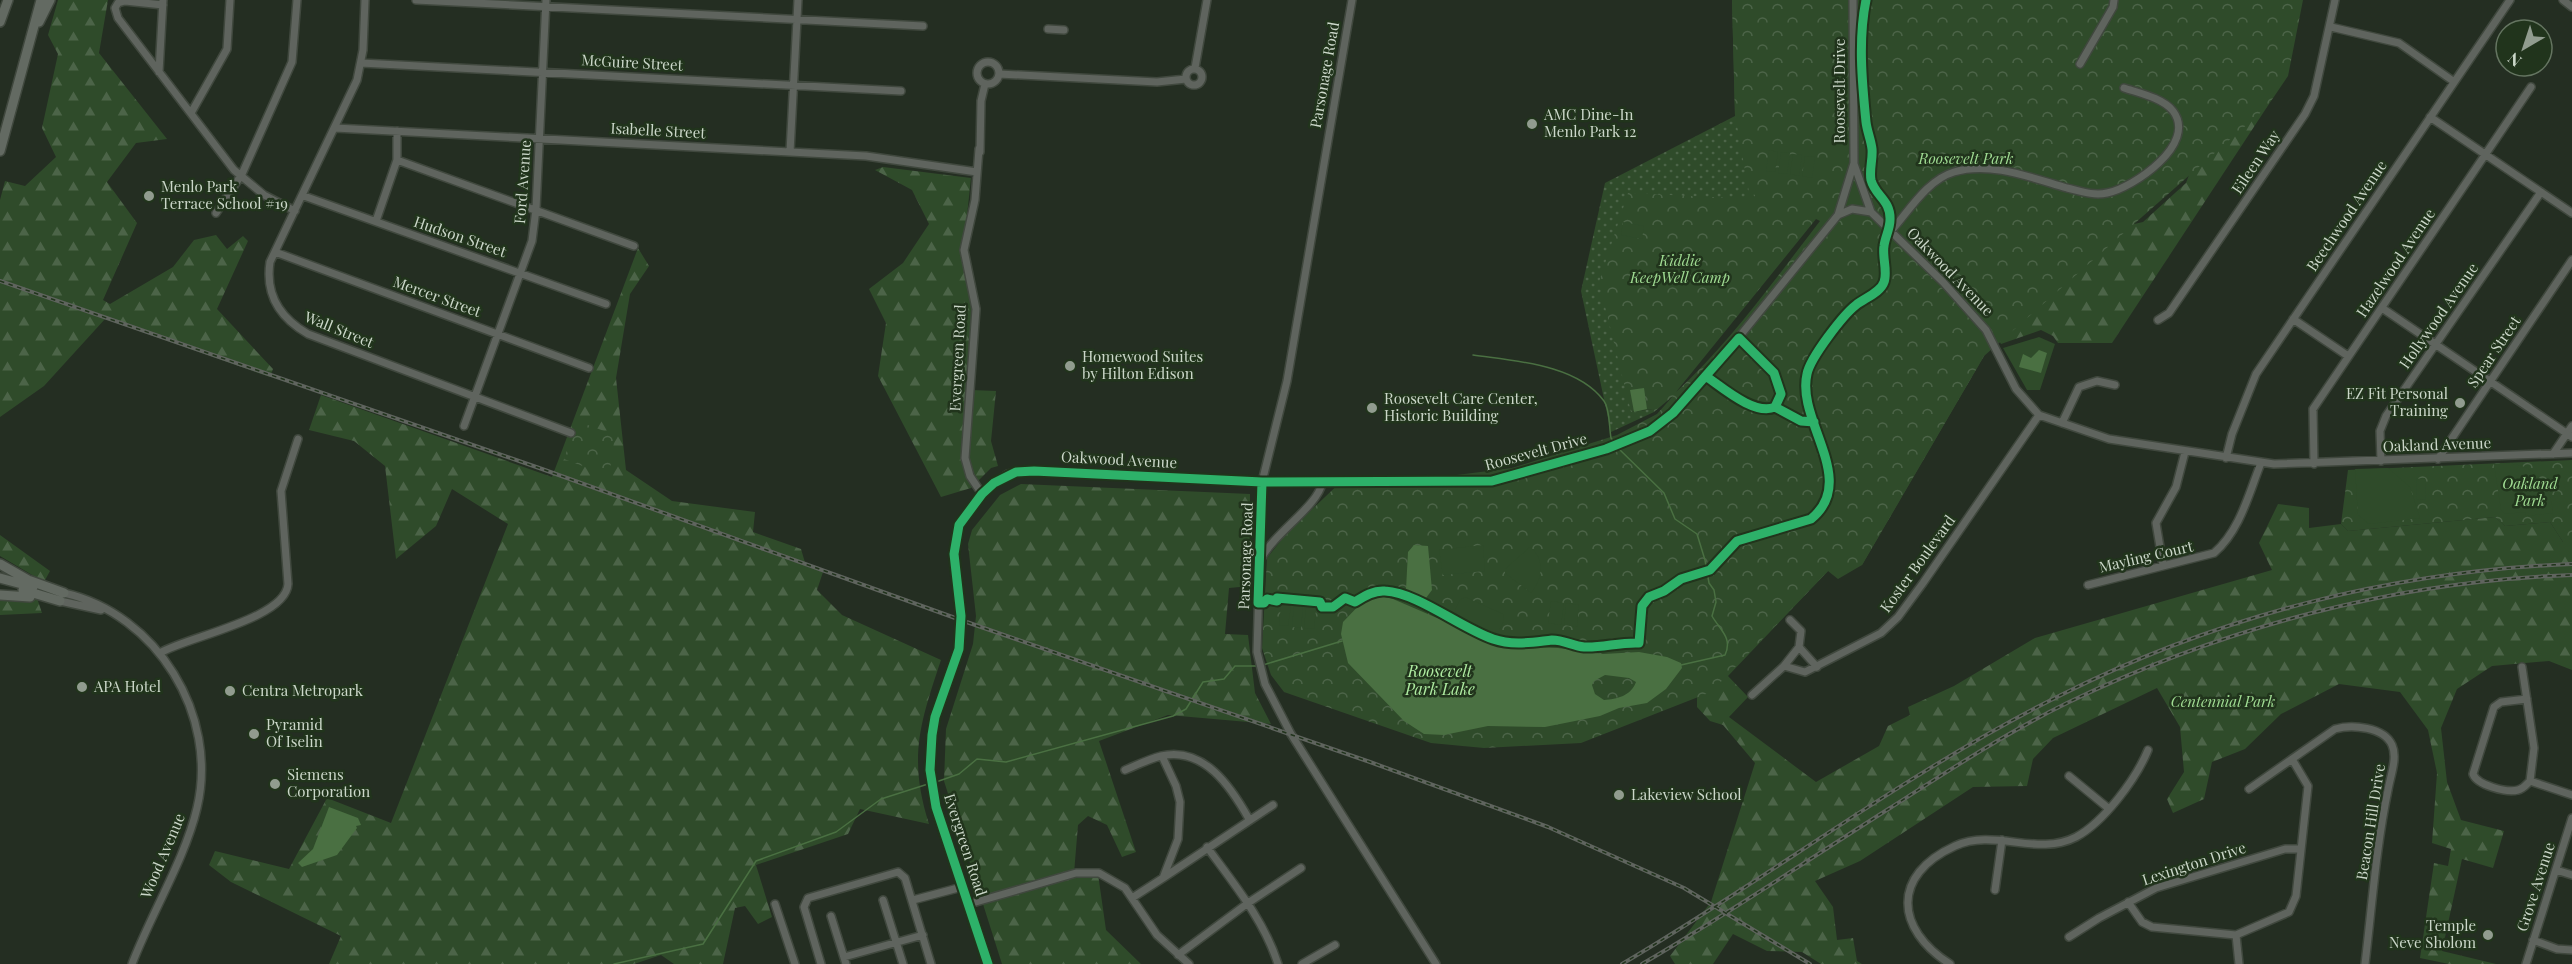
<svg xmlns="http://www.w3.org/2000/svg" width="2572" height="964" font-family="'Playfair Display',serif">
	<defs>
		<pattern id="grass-dots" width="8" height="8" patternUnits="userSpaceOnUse" patternTransform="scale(1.5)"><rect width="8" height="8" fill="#2f4b2a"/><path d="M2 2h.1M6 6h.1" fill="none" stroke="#4c6448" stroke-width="1.8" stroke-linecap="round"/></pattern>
		<pattern id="forest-firs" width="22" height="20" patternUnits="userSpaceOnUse" patternTransform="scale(1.5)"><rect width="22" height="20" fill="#2f4b2a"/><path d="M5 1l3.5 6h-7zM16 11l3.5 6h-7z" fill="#4c6448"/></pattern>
		<pattern id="park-crowns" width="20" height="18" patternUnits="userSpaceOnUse" patternTransform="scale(1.5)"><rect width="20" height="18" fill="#2f4b2a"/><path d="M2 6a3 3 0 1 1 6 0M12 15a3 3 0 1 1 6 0" fill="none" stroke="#4c6448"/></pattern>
	</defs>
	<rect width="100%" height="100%" fill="#242e22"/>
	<!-- grass -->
	<path fill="url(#grass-dots)" d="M1732,0H1821L1755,200L1632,412L1653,409L1654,412L1611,432L1581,291L1605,183L1735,116Z"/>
	<!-- forest -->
	<path fill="url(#forest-firs)" d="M58,0H108L99,53L167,139L136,143L107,182L137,223L103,300L110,304L173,267L194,240L216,235L227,249L243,236L248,241L217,309L273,369L270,377L105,319L44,386L0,417V200L5,181L25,186L56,157L42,128L58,54L48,35Z
		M2260,102L2267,107L2112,343H2058L2053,336L2041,330L2001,344L1991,328L2086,235L2143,222L2186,183L2208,124Z
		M883,167L971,178L963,253L976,308L971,390L996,391L991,441L998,466L991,468L971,488L941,497L878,376L886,323L869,289L903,263L929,224L912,190L875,170Z
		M638,248L649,266L630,294L616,378L626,470L672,501L755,512L753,532L801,549L806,566L823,572L817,590L842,615L941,660C920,723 908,758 929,824L860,809L848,834L756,865L772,917L758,924L745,906L735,908L723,964H674L661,955L634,964H329L341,936L231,882L209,865L215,851L289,869L327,798L391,823L508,524L452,489L436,526L396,559L385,466L354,441L309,430L321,395L552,477Z
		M1984,356L1862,565L1838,579L1828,571L1728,676L1748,697L1729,717L1816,782L1879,746L1888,726L1910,715L1908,707L1954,686L2035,638L2272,570L2259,543L2278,504L2309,508V528L2341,524L2348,531L2495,517L2505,526L2550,522L2563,542H2572V670L2549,661L2492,666L2457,689L2441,728L2447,782L2461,820L2504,831L2493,868L2462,859L2442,951L2496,964H2449L2420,958L2434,863L2448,866L2451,849L2432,843L2437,773L2428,730L2400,692L2339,684L2281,714L2245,749L2212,762L2204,799L2173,813L2167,799L2184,772L2180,727L2157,688L2053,738L2033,759L2027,786L1973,787L1860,861L1815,881L1833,907L1837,940L1853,938L1857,961L1862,964H1821L1802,952L1767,951L1733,934L1713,964H1675L1670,956L1711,902L1755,763L1723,725L1710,721L1697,707V697Z
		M1021,484L1250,494V586L1229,588L1225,634L1248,635L1255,693L1271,724L1168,715L1099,741L1136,852L1122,857L1107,825L1088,816L1078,825L1074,873L1098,874L1106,930L1141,964H1002L944,781L946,729L973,644L976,616L968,544L972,530L1000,495Z
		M0,535L50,571L44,582L0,556Z
		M0,595L37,598L42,613L0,615Z"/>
	<!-- park -->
	<path fill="url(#park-crowns)" fill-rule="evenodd" d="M1732,0H2303L2288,76L2267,107L1984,356L1862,565L1828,571L1711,692L1581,743L1484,748L1431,743L1284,692L1271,675L1262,648L1267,558L1286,534L1345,478L1449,476L1512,468L1617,435L1657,414L1673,396L1654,412L1653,409L1631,412L1599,282L1628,193L1755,199V195L1749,192L1735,116ZM1816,219L1820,221C1775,279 1730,343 1676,392Z
		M577,421L615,435L609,476L564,459Z
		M2572,460V542H2563L2550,522L2505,526L2495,517L2348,531L2341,524L2348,470Z"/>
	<!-- pitch -->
	<path fill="#2f4b2a" d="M1769,150L1778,152L1775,172L1766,171Z
		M1781,152L1790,153L1787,174L1778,173Z
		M1793,154L1802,155L1799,176L1790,174Z
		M1805,156L1815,157L1812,178L1802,176Z
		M1623,222L1644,226L1642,239L1621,235Z
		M2039,337L2055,344L2040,390H2027L2003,348Z
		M2494,464C2529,459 2550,479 2553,513L2526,516L2525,512L2505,514L2501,510Z
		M2388,468L2410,487L2420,518L2369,524L2358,515L2355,469Z
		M2425,478L2426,499L2417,500L2416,479Z
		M1483,545L1485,571L1443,575L1439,550Z
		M1530,547C1546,560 1542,579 1531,593L1505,573V569Z
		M1465,597L1503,614L1504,620L1499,631L1492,633L1458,617L1455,610L1460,600Z
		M1551,601L1564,603L1561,625L1548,623Z
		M1566,603L1579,605L1577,627L1564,625Z
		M1281,605L1291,606L1288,626L1279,625Z
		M1294,606L1303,607L1301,628L1292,627Z
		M1306,608L1316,609L1314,629L1304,628Z"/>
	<!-- water -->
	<path fill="#4a7042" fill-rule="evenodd" d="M2039,350L2047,353L2041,373L2019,367L2023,354L2031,358Z
		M1644,388L1647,409L1634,412L1630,390Z
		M1414,545L1428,546L1432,590L1426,598L1414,597L1406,589L1408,552Z
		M1380,596L1393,599L1502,646L1558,648L1603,654L1639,652L1667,657L1681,663L1682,668L1666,689L1647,703L1619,708L1600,716L1545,727L1488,726L1444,735L1424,734L1404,721L1348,663L1341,634L1343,622L1364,600ZM1605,675L1629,678L1636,682C1631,696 1617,699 1604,700L1595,694L1592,685L1594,681Z
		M329,807L358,818L361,825L356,826L357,828L337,855L302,867L298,863L313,849Z"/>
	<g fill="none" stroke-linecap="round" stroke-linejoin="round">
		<!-- stream -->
		<path stroke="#4a7042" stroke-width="1.5" d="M1473,355C1514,361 1577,364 1604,401C1610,409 1609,427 1611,438L1614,442
			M1618,448L1664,493L1675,519L1697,534L1705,560L1709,583L1714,590L1716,602L1712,616C1720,630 1733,638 1725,655L1681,665
			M1263,665L1342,641
			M936,782L959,774L977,759L1006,762L1173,716L1186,709L1203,682L1224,679L1235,666H1258
			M614,964L703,944L756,861L836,832L881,799L928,784"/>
		<defs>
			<path id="minor" d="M365,0L363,50L357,80L270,262C265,295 280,318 308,334L571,433
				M416,0L923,26
				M1352,0L1287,381L1262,482L1257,652L1265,684L1291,734L1436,964
				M2563,0L2572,7
				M163,5L125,1L118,3L115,8L118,18L234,170L264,195L295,211
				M2331,27L2399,43L2453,81
				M1048,29L1064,30
				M977 73a11 11 0 1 1 22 0a11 11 0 1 1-22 0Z
				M361,63L901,91
				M2080,64L2113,7L2114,0
				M1195,68L1207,0
				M1186 77a8 8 0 1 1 16 0a8 8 0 1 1-16 0Z
				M159,72L163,0
				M999,74L1157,82L1186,79
				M191,113L227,49L230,0
				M2430,117L2572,213
				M335,128L866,156L977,172
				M979,149L975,200L964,250L976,309L965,458L970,476L982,494
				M790,152L798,0
				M980,152L981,101L985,84
				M397,160L634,246
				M1854,164L1871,212L1943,282L1986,330L2016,389L2039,415L2109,439L2274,464L2572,453
				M304,196L606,304
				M216,213L242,174L292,62L297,0
				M1838,215L1852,209L1871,212
				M376,221L397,160V131
				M1891,231C1909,211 1927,180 1954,172C1990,161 2032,178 2067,188C2080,191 2093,196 2107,193C2133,188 2198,144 2173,111C2163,98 2139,93 2124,88
				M275,252L589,368
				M2382,308L2572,437
				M2293,319L2348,356
				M2158,320L2169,313L2305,114L2314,96L2335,0
				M2062,423L2079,387L2097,381L2115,385
				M464,426L532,241L536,209L546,0
				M2553,454L2572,426
				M2226,458L2232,434L2256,374L2510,0
				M2438,459L2572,260
				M2381,461L2380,431L2386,416L2541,192
				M2314,464L2313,409L2531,87
				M1261,559C1274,533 1318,506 1322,483
				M2163,565L2156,523L2176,487L2185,452
				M2088,585L2214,553C2240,531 2249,493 2261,463
				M64,593C157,614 219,715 197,808C185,859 151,914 132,964
				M60,601L101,610
				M1790,620L1801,631L1799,647L1817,667
				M160,653C186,637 286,619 288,584L281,491L298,439
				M1784,666L1799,647
				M2522,667L2534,748L2530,781L2572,795
				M1752,695L1784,666L1805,672L1881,633L1898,617L1923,583L2039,415
				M2527,699L2501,702L2494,707L2473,774C2477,785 2506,793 2518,790C2523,789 2526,785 2530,781
				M1125,770C1137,765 1149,759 1161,756C1204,746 1231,787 1249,819
				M2069,776L2108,808
				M2249,789L2335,729C2352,724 2384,727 2392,745C2398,758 2390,777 2388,790C2376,847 2372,906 2365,964
				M1207,847C1234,884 1264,920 1278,964
				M2556,870L2572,875
				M1163,878L1273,805
				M1995,890L2002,840
				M1132,898L1163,878L1178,839L1180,802L1176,786L1162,756
				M883,900L903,964
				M913,900L962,887
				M2128,902L2142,922L2152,927L2236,935L2289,912L2296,896L2308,786L2292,759
				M775,904L795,964
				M969,904L1076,873H1099L1125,888L1157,935L1189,964
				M831,916L846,964
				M2236,935L2239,964
				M2069,937L2099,918L2156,888L2285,849H2301
				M2533,940L2557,949L2572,950
				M1178,955L1248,903L1301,868
				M844,957L923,935
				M821,964L804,907L808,898L898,872L905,878L931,964
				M988,964L936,807L930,770L932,735L935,717L959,649L961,616L954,554L959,525L982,494L994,483L1008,474L1024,471L1262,482H1481L1515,476L1606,449L1650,431L1673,413L1705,379L1838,215L1854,163L1853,0
				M1302,964L1335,945
				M1950,964C1895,929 1891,875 1955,846C1995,828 2037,857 2076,837C2104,822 2136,779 2148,750
				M2526,964L2572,818"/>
			<path id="highway" d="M0,22L8,0
				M39,22L50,0
				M0,151L41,0
				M0,564L28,580L64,593
				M0,578L33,587
				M23,590L60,601
				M0,595L30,597"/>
		</defs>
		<!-- minor casing -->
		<use href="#minor" stroke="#40483e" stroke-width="10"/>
		<!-- highway casing -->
		<use href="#highway" stroke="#40483e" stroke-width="12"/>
		<!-- minor -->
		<use href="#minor" stroke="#5f645e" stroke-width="7"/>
		<!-- highway -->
		<use href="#highway" stroke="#636a62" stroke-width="9"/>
		<defs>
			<path id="rail" d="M0,281L542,469L958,619L1370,762L1548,827L1684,888L1810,964
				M1622,964C1770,877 1908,771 2061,695C2220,615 2395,571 2572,564
				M1642,964C1726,915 1808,860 1890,808C1948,771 2006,733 2067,703C2224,627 2397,581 2572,575"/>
		</defs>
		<!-- rail casing -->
		<use href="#rail" stroke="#5f645e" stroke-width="4"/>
		<!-- rail -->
		<use href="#rail" stroke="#21341c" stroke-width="1.5" stroke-dasharray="4.5" stroke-linecap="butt"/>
		<defs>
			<path id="cycleway" d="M1707,377C1723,388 1755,416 1775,407L1801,421L1814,422
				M1262,482L1258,603H1264L1267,599L1277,601V598L1320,602L1322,607H1333L1345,598L1355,602C1364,596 1374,590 1385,591C1418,593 1459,627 1493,639C1513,646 1533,642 1552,640C1564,640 1573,646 1584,647C1602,648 1620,642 1639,643L1642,606L1649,597L1664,591L1681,579L1710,570L1737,541L1811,519C1859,480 1796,421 1807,374C1810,358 1843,315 1856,305C1865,298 1881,292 1884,282C1888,272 1882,257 1884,246C1885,237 1890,229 1890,220C1891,200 1875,196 1871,180C1869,170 1873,159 1872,149C1871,140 1867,131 1866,122C1862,82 1858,39 1866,0
				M988,964L936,807L930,770L932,735L935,717L959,649L961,616L954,554L959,525L982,494L994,483L1016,472L1034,471L1262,482L1492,481L1606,449L1650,431L1673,413L1739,338L1774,373L1781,394L1775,407"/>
		</defs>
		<!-- cycleway casing -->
		<use href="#cycleway" stroke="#21341c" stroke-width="13"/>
		<!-- cycleway -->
		<use href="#cycleway" stroke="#2db169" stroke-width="9"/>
	</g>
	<!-- markers -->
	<g fill="#919c8f" stroke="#21341c" stroke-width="2">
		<circle cx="1532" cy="124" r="6"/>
		<circle cx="149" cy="196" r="6"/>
		<circle cx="1070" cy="366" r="6"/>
		<circle cx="2460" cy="403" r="6"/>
		<circle cx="1372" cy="408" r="6"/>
		<circle cx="82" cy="687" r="6"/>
		<circle cx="230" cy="691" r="6"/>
		<circle cx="254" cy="734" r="6"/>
		<circle cx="275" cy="784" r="6"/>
		<circle cx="1619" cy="795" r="6"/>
		<circle cx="2488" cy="935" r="6"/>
	</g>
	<g text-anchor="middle" stroke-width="5" stroke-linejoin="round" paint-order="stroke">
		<!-- street labels -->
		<g font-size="15" fill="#cbd7c9" stroke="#21341c">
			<text transform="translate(632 63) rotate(3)" y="5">McGuire Street</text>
			<text transform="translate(1325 75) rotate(-80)" y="5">Parsonage Road</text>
			<text transform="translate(1840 91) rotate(-90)" y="5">Roosevelt Drive</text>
			<text transform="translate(658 131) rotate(3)" y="5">Isabelle Street</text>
			<text transform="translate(2256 162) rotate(-56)" y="5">Eileen Way</text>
			<text transform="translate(523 182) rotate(-86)" y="5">Ford Avenue</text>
			<text transform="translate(2347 216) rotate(-56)" y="5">Beechwood Avenue</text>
			<text transform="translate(460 237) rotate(19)" y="5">Hudson Street</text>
			<text transform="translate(2396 263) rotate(-56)" y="5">Hazelwood Avenue</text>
			<text transform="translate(1950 272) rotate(46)" y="5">Oakwood Avenue</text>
			<text transform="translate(437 297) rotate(20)" y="5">Mercer Street</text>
			<text transform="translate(2439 316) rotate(-55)" y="5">Hollywood Avenue</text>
			<text transform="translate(339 330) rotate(22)" y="5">Wall Street</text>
			<text transform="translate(2494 352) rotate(-56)" y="5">Spear Street</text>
			<text transform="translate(958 358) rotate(-87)" y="5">Evergreen Road</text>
			<text transform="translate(2437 445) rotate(-2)" y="5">Oakland Avenue</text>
			<text transform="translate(1536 452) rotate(-15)" y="5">Roosevelt Drive</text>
			<text transform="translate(1119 460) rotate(3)" y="5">Oakwood Avenue</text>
			<text transform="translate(1246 556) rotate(-88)" y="5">Parsonage Road</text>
			<text transform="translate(2146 557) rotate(-13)" y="5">Mayling Court</text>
			<text transform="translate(1918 564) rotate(-54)" y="5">Koster Boulevard</text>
			<text transform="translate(2371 822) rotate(-81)" y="5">Beacon Hill Drive</text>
			<text transform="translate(965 845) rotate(72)" y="5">Evergreen Road</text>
			<text transform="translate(163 856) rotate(-67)" y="5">Wood Avenue</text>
			<text transform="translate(2194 864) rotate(-18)" y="5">Lexington Drive</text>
			<text transform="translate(2536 887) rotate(-72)" y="5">Grove Avenue</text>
		</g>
		<!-- poi labels -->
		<g font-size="15" fill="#cbd7c9" stroke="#21341c" text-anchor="start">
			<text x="1544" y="120">AMC Dine-In<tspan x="1544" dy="17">Menlo Park 12</tspan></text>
			<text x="161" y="192">Menlo Park<tspan x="161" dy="17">Terrace School #19</tspan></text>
			<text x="1082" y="362">Homewood Suites<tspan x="1082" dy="17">by Hilton Edison</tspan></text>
			<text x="2448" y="399" text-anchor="end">EZ Fit Personal<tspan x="2448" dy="17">Training</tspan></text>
			<text x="1384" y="404">Roosevelt Care Center,<tspan x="1384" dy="17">Historic Building</tspan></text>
			<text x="94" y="692">APA Hotel</text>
			<text x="242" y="696">Centra Metropark</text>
			<text x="266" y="730">Pyramid<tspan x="266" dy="17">Of Iselin</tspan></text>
			<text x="287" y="780">Siemens<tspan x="287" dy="17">Corporation</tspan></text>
			<text x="1631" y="800">Lakeview School</text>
			<text x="2476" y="931" text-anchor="end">Temple<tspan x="2476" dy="17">Neve Sholom</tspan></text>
		</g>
		<!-- park labels -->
		<g font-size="15" font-style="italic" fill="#a0dc93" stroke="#21341c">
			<text x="1966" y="164">Roosevelt Park</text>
			<text x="1680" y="266">Kiddie<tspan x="1680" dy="17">KeepWell Camp</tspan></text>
			<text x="2530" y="489">Oakland<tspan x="2530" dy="17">Park</tspan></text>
			<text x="2223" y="707">Centennial Park</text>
		</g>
		<!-- water labels -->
		<g font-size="16" font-style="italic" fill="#aeeba1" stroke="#21341c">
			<text x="1440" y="677">Roosevelt<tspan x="1440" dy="18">Park Lake</tspan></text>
		</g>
	</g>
	<!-- north arrow -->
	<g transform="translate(2524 48) rotate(219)"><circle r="28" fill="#21341c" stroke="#657561" stroke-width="1.5"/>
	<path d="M0-4.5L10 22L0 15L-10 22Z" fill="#919c8f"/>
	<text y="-9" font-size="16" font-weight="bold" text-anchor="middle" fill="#cbd7c9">N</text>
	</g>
</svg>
